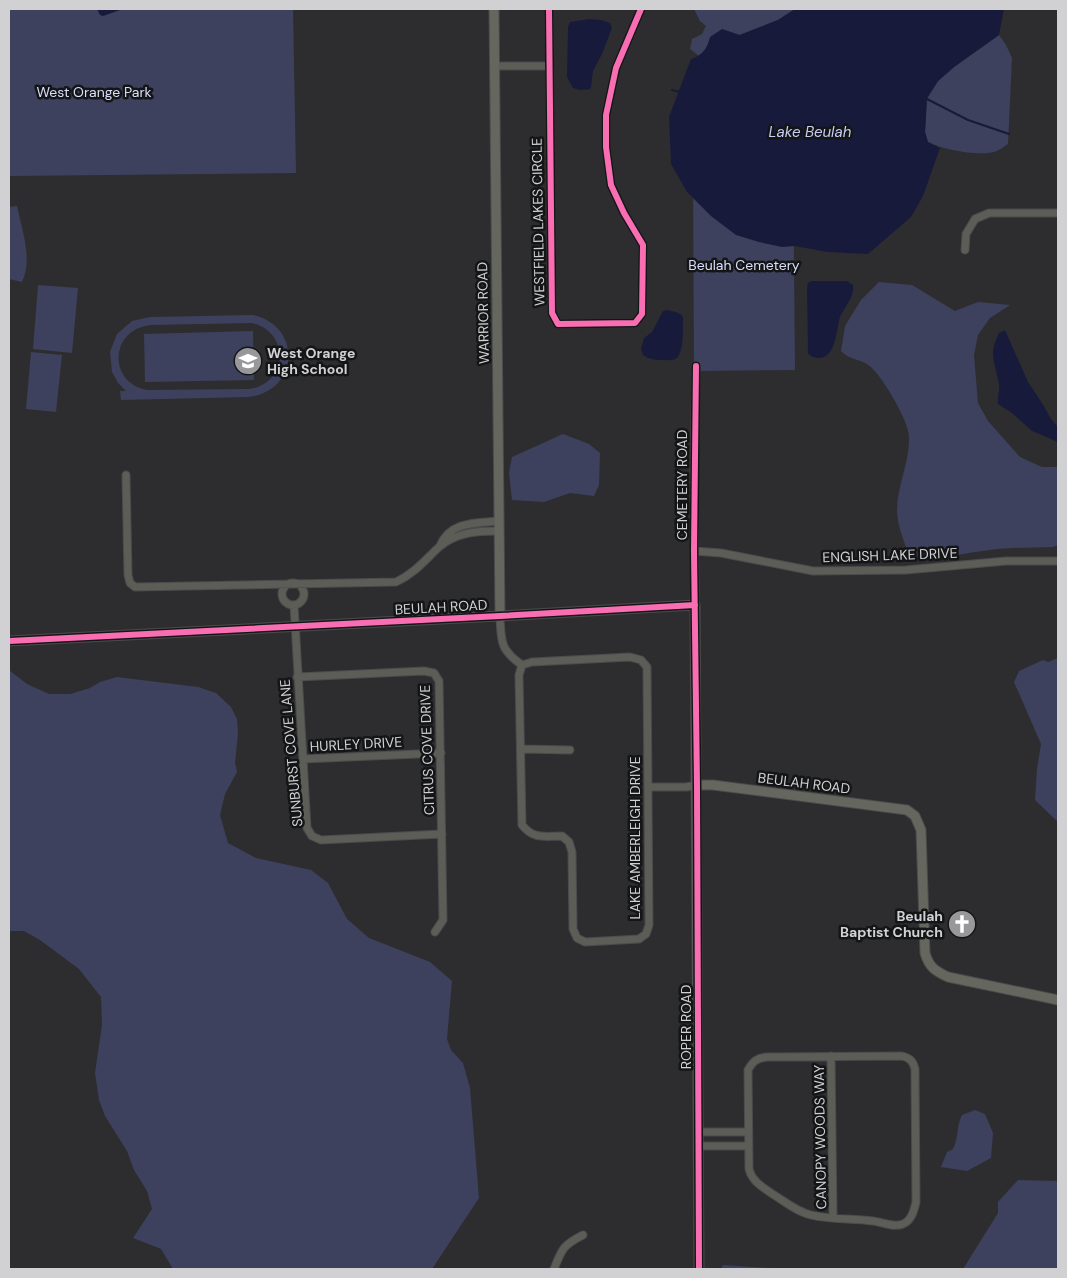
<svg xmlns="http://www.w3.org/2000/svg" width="1067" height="1278" font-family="'DM Sans',sans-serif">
	<rect width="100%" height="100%" fill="#2d2d2f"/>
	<!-- green -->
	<path fill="#3d415d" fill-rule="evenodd" d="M9,9H293L296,173L9,176Z
		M694,9H795L778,20L708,47L699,56L690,49L692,39L702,34L706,26L700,21Z
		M999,35L1006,45L1012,58L1008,144C1004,146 999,151 994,152C977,156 944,150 928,142L925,132L927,99L938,81L954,67Z
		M793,167L795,370L694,371L693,168Z
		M17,206C22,230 33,260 22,282L9,279V207Z
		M879,282L912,285L955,311L978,302L1010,305L990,318L978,335L974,355L978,403L988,421L1020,457L1042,467H1058V545L1053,547C1032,548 1011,547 990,550C963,553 936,562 909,555C904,541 897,525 897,510C897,486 910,462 909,437C909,421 883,378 871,367C863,359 850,361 841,351L845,326L861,300Z
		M38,285L78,288L72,353L33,349Z
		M253,315C303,326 299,392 248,397L121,400L120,391H126L118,383L112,372L110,352L117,334L132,321L150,317ZM252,323C291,332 288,385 248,389L147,390C107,382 110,329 151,325Z
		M253,331L254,380L145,382L144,334Z
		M31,352L62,355L56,412L26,409Z
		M563,434L589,444L600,453L599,485L594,496L570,493L544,502L512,500L509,473L512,457Z
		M1058,658V822L1035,800L1037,769L1041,744L1014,682L1019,671L1043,660L1048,662Z
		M9,670L27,684L49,694H70L90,688L100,682L117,677L198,687L216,693L231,707L237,719L238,733L235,763L237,772L225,794L220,815L228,843L256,858L311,870L328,883L347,919L369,938L430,962L452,981L447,1039L451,1050L463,1063L470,1088L479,1198L432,1269H173L161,1249L133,1238L152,1209L147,1191L134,1170L127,1151L105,1116L99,1100L95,1073L102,1025L101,997L79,969L40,940L24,931H10L9,923Z
		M975,1110L985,1114L993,1133L991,1158L967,1171L941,1167L947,1152L953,1149C959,1138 956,1126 962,1115Z
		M1018,1180L1058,1181V1269H963L998,1213V1202Z
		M723,1265L785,1269H721Z"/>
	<!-- water -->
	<path fill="#181a3b" d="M97,9H123L103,16L100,15Z
		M795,9H1004L999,35L954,67L938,81L927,98L925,132L928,142L940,148L923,196L911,217L868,254L827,252L795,246L782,247L759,242L736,235L711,216L687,192L671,164L669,117L691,59C703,55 707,49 710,37L722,29L740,35L778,20Z
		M589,19L601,20L610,23L612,28L602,54L593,71L591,87L590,89L580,90L573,88L567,77L568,27L570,22Z
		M811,281H847L853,285C855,297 844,307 840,317C836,330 836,359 818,358C813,357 811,357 808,353L807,288L808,283Z
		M667,310L676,312L682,315L683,318C683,327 684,351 677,358C674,361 667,360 662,360C655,360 648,359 643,355L641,349L644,338L652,332L663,311Z
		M1005,330L1028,382L1042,403L1051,419L1058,427V442L1032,431L1012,413L998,404C997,397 1000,391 999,384C995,362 988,355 999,333Z"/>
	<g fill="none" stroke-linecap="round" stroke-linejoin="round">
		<!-- stream -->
		<path stroke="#181a3b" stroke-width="2" d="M672,90L680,92
			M924,99H927L968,120L1009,134"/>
		<defs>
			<path id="street" d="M549,9L552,313L558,324L635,323L642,314L643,245L624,213L611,185L606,147V115L616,68L641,9
				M494,66H549
				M965,250L966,234L975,219L989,213H1058
				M126,475L128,575L130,583L135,587L396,582C414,574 425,560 439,547C457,532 477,531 499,531
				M440,546C450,521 476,523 499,521
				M694,551L721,553L813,571L906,570L1006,561H1058
				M282 594a11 11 0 1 1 22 0a11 11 0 1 1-22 0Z
				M294,605L307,828L312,836L321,840L442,834
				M695,605L694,473L696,366
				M500,616C501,641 500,650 522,665
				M630,657L641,660L647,667L649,925L646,934L639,939L585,942L577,938L573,929L572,852L569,842L562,836C545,836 534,840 522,825L519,675L522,665L532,662Z
				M297,677L424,671L434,673L439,681L443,920L435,932
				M521,749L570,750
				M303,759L441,753
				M648,787H686L697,785
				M831,1056L833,1218
				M902,1056C910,1058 913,1061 915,1069L916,1202C914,1210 912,1220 903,1224C893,1228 882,1222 873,1221C852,1218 831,1220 811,1215C797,1212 784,1201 771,1193C761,1186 752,1181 749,1169L748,1070C753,1061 757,1058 767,1057Z
				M699,1132H748
				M699,1146H748
				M554,1269C562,1249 563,1245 583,1235"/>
			<path id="secondary" d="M494,9L500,616
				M9,641L500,616L695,605L699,1269
				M697,785H713L907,810L915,816L921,830L925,953C929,967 935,971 948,977L1058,1000"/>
		</defs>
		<!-- street casing -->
		<use href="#street" stroke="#4b4b4d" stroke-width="9"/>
		<!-- secondary casing -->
		<use href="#secondary" stroke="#4b4b4d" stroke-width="11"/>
		<!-- street -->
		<use href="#street" stroke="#5b5d56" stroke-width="7"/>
		<!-- secondary -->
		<use href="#secondary" stroke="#65675f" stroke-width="9"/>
		<defs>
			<path id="cycleway" d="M549,9L552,313L558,324L635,323L642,314L643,245L624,213L611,185L606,147V115L616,68L641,9
				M696,366L694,551L697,785L699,1269
				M9,641L500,616L695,605"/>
		</defs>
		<!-- cycleway casing -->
		<use href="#cycleway" stroke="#141516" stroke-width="9"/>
		<!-- cycleway -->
		<use href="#cycleway" stroke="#f96db3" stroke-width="6"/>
	</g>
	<!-- icons -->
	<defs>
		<symbol id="school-disc" viewBox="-11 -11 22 22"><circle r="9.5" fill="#98989a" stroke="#141516"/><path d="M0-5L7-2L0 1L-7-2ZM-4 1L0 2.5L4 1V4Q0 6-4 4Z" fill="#fff"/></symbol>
		<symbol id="church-disc" viewBox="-11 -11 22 22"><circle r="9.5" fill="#98989a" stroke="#141516"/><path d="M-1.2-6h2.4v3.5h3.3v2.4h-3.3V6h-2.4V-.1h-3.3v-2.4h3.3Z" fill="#fff"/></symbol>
	</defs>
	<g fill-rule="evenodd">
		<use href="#school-disc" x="232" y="345" width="32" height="32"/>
		<use href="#church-disc" x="946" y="908" width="32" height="32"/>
	</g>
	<g text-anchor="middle" stroke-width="5" stroke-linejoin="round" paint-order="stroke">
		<!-- park labels -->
		<g font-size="14" fill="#d9defb" stroke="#141516">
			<text x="94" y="97">West Orange Park</text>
			<text x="744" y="270">Beulah Cemetery</text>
		</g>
		<!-- street labels -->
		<g font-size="14" fill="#d1d1d4" stroke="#141516">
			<text transform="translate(538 222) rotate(-91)" y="5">WESTFIELD LAKES CIRCLE</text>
			<text transform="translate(483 313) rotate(-91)" y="5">WARRIOR ROAD</text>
			<text transform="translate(682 485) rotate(-90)" y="5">CEMETERY ROAD</text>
			<text transform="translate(890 555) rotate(-2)" y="5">ENGLISH LAKE DRIVE</text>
			<text transform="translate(441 607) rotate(-3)" y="5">BEULAH ROAD</text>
			<text transform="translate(356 744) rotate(-3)" y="5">HURLEY DRIVE</text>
			<text transform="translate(427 750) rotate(-92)" y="5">CITRUS COVE DRIVE</text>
			<text transform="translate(291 753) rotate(-95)" y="5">SUNBURST COVE LANE</text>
			<text transform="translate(804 783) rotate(7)" y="5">BEULAH ROAD</text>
			<text transform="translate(635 838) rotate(-90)" y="5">LAKE AMBERLEIGH DRIVE</text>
			<text transform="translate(686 1027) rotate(-90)" y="5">ROPER ROAD</text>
			<text transform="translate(820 1137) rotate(-91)" y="5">CANOPY WOODS WAY</text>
		</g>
		<!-- poi labels -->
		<g font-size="14" font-weight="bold" fill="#d1d1d4" stroke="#141516" text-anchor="start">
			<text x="267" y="358">West Orange<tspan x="267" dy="16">High School</tspan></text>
			<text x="943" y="921" text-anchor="end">Beulah<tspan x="943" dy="16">Baptist Church</tspan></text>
		</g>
		<!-- water labels -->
		<g font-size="15" font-style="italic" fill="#c6cdf7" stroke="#141516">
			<text x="810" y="137">Lake Beulah</text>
		</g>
	</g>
	<!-- border -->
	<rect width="1067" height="1278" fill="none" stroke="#d1d1d4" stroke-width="20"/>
</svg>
